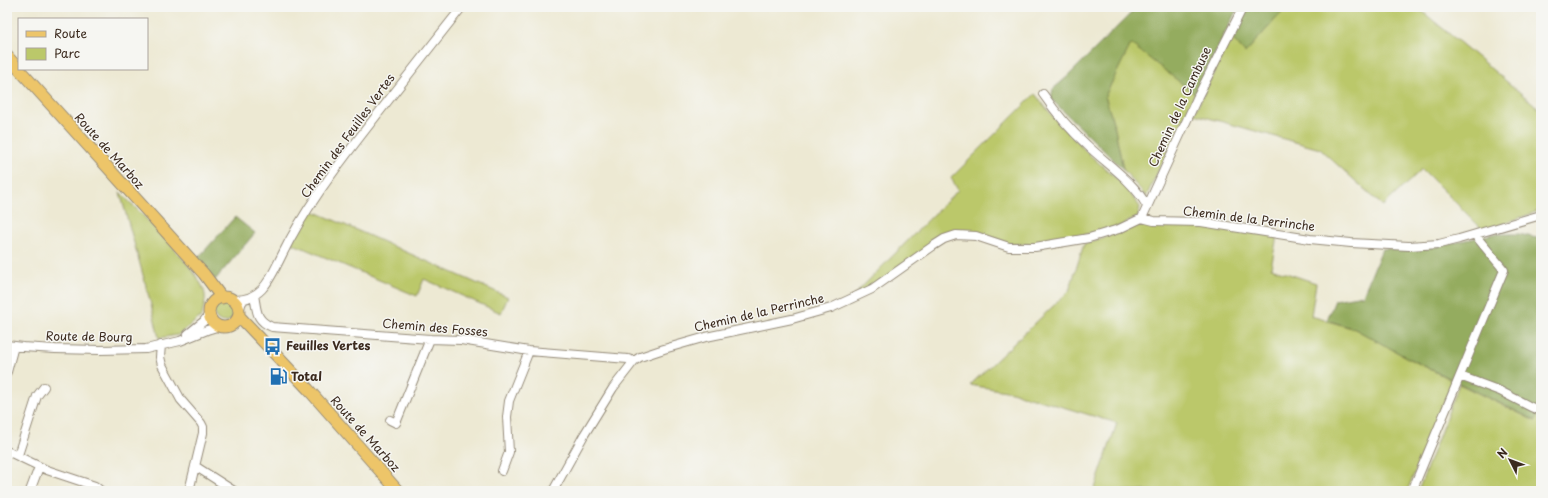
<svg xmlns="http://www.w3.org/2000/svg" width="1548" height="498" font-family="'Playpen Sans',sans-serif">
	<rect width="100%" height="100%" fill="#f6f6f2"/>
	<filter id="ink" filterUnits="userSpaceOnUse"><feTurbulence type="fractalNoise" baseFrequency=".025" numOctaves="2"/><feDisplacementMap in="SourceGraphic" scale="8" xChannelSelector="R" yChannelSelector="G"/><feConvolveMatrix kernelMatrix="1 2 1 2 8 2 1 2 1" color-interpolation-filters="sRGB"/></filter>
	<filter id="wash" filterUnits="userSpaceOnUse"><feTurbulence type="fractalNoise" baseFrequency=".012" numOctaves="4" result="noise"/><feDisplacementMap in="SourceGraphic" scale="16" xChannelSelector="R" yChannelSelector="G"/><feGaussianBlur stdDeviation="0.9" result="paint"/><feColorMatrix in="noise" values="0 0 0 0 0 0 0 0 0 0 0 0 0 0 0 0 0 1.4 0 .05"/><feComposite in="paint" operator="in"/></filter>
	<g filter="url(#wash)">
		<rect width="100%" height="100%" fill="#ede9d3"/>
		<!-- green -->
		<path fill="#bbc86a" stroke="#7b7944" d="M1285,7H1308L1318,12L1322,7H1417L1541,110V210L1484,231L1422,169L1383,206L1320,149L1194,114L1231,37L1245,53L1283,11Z
			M1131,43L1195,94L1146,197L1123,169L1115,129L1105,96Z
			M1035,94L1059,124L1092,157L1123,184L1140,207L1138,217L1120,226L1075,237L1030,244H1010L966,230L949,234L885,278L853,296L958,190L951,178Z
			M120,192C137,210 204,274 205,295C206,301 203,309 202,316L178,335L159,338C148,289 133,241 120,192Z
			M311,210L508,297L501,313L424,279L417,296L291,243Z
			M1142,224H1194L1277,236L1271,268L1316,283L1311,316L1355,329L1406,357L1453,381L1407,491H1094L1117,423L1012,392L970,385L1069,291L1084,244Z
			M214 312a10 10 0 1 1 20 0a10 10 0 1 1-20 0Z
			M1459,384L1535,421L1541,407V491H1418Z"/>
		<!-- forest -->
		<path fill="#94ac5e" stroke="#686b3e" d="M1137,7H1238L1195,94L1131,44L1105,96L1115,129L1123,169L1051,99L1053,89L1067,77Z
			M1246,7H1285L1283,11L1245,53L1231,37Z
			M235,217L255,233L215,280L197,259Z
			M1494,234H1519L1541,239V407L1536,421L1406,357L1355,329L1327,320L1335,300L1363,295L1382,249L1435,247Z"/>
	</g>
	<g filter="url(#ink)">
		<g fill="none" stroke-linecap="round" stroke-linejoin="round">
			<defs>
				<path id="minor" d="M1043,94C1056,113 1070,130 1087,145C1108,165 1133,181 1147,206
					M1142,218L1198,96L1243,7
					M254,295C257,310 255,320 272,327L430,339L461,340L529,351L628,359L634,361
					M233,300C262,301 270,279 281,257C303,211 335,169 366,129C398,88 430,47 462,7
					M239,311L242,302L245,299
					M188,334L204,321L210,313
					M7,345L23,347L55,349L100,350L146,349L180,341L207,330L220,326
					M161,345L160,357L162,365L181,400L201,423L203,427V433L189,491
					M7,372L14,346
					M1460,376L1500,391L1531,407L1541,411
					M390,420L396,423L430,339
					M7,451L47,470L95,486L101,491
					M18,455L37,396L44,387
					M195,466L234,491
					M502,471L509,452L507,417L509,401L529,351
					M30,491L39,467
					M553,491L584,435L613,388L634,361L640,357L664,349L706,337L792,319L831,308L872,289L933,246L944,239L956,235L976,236L1009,247H1035L1089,238L1119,229L1142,218L1154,221L1201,222L1310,239L1351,243L1409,246L1439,244L1459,239L1541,215
					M1412,491L1504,270L1475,235"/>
				<path id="major" d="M7,56L204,274L222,298
					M209 312a15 15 0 1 1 30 0a15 15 0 1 1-30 0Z
					M239,316L308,389L398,491"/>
			</defs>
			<!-- minor casing -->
			<use href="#minor" stroke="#948a78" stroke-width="10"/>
			<!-- major casing -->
			<use href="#major" stroke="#948a78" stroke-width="13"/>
			<!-- minor -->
			<use href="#minor" stroke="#fff" stroke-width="8"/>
			<!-- major -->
			<use href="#major" stroke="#edc569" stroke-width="11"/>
		</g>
	</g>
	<!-- icons -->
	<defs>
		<symbol id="bus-bare" viewBox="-9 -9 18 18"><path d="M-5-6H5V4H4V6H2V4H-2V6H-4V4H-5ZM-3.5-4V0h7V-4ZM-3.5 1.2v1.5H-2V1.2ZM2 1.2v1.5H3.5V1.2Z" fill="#1f6fb2" stroke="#f6f6f2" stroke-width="2.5" paint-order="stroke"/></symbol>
		<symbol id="fuel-bare" viewBox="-9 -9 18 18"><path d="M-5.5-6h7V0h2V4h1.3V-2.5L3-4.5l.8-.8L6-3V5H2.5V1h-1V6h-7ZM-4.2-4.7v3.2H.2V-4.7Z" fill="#1f6fb2" stroke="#f6f6f2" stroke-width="2.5" paint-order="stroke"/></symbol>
	</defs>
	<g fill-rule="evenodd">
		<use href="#bus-bare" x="260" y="334" width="25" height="25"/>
		<use href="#fuel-bare" x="266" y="364" width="25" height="25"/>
	</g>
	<g text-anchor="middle" stroke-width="3" stroke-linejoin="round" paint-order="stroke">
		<!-- street labels -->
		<g font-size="12" fill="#3b2a1e" stroke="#f6f6f2">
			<text transform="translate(1180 107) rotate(-65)" y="4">Chemin de la Cambuse</text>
			<text transform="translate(348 136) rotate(-54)" y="4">Chemin des Feuilles Vertes</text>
			<text transform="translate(109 151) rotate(48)" y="4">Route de Marboz</text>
			<text transform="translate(1249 219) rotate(7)" y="4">Chemin de la Perrinche</text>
			<text transform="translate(759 313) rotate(-13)" y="4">Chemin de la Perrinche</text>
			<text transform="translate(435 328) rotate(5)" y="4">Chemin des Fosses</text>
			<text transform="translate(89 337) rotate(1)" y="4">Route de Bourg</text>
			<text transform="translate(365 434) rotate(48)" y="4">Route de Marboz</text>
		</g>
		<!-- poi labels -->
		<g font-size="12" font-weight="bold" fill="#3b2a1e" stroke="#f6f6f2" text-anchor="start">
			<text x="286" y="350">Feuilles Vertes</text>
			<text x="291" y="381">Total</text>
		</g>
	</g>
	<!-- margin -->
	<rect width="1548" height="498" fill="none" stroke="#f6f6f2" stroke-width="24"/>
	<!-- legend -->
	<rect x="18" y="18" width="130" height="52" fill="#f6f6f2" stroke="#aba49d"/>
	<rect x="26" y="31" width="20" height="6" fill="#edc569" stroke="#aba49d"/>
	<text x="54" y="38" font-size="12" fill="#3b2a1e">Route</text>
	<rect x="26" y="48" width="20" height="12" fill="#bbc86a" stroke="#aba49d"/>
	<text x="54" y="58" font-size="12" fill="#3b2a1e">Parc</text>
	<!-- north arrow -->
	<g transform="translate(1510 460) rotate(312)" stroke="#f6f6f2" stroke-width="3" paint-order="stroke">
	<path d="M0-3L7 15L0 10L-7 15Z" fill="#3b2a1e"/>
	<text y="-6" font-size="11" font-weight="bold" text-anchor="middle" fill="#3b2a1e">N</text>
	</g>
</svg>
